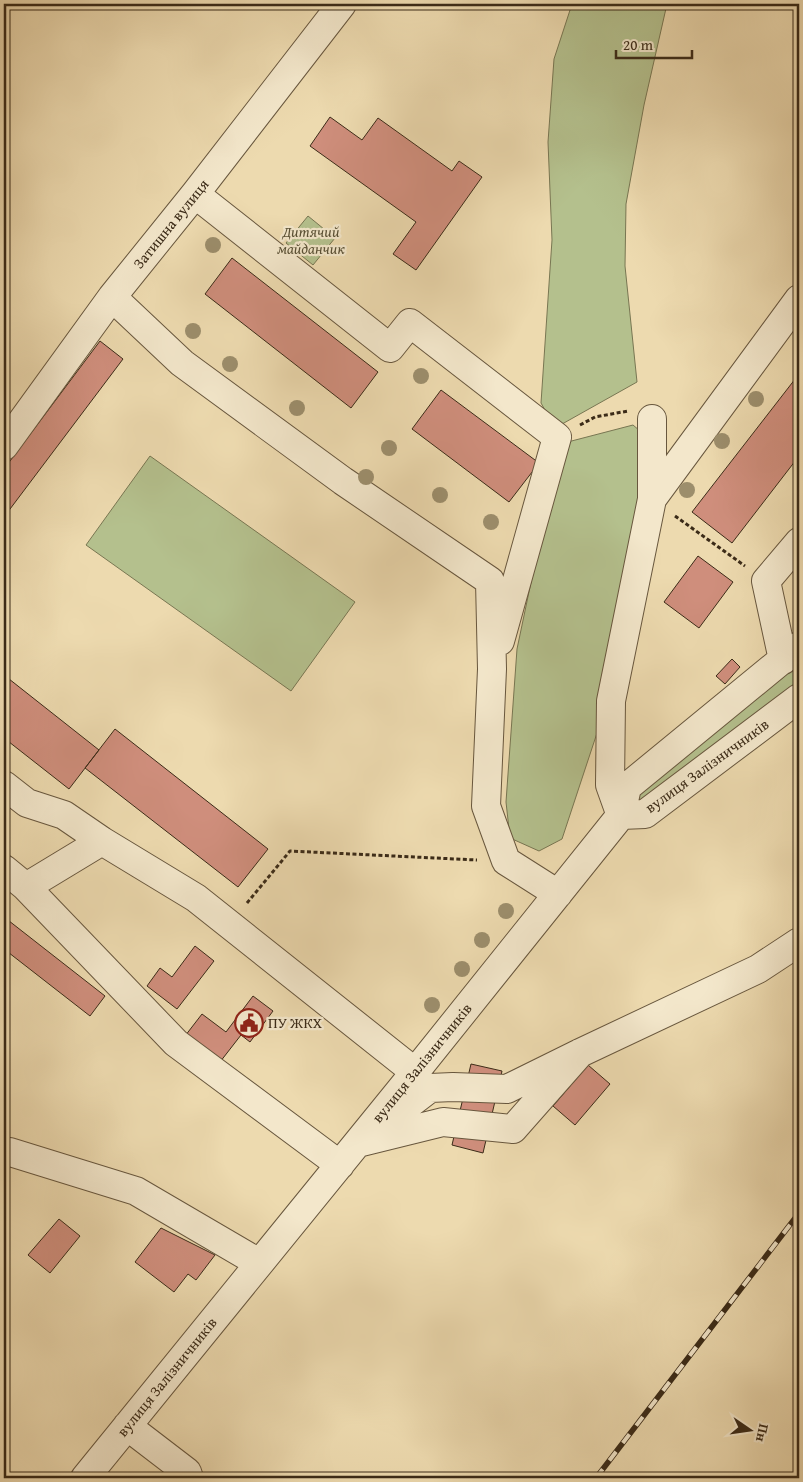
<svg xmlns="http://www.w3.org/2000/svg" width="803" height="1482" font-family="'Gentium Book Plus',serif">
	<rect width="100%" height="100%" fill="#eddaaf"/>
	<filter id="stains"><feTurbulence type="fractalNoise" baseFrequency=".004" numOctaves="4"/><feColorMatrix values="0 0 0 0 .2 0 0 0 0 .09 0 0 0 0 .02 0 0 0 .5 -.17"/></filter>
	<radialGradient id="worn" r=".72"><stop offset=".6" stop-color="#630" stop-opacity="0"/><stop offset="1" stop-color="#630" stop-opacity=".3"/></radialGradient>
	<!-- green -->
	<path fill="#b4c08d" stroke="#787652" d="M572,4H667L644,105L626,204L625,266L637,382L555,428L541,403L552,240L548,142L554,59Z
		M308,216L335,238L313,265L286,243Z
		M633,425L647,437L636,533L598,730L562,839L539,851L510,838L506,802L517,649L560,444Z
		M150,456L355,602L291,691L86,545Z
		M799,662V684L644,807L633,794Z"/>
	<!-- building -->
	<path fill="#cf8e7c" stroke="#3b2b18" d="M330,117L362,140L378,118L452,171L459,161L482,177L416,270L393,254L416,222L310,146Z
		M232,258L378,372L351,408L205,294Z
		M100,341L123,359L4,517V469Z
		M799,374V456L732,543L692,512Z
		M441,390L539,463L509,502L412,429Z
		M698,556L733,582L699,628L664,602Z
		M732,659L740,667L725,684L716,676Z
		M4,675L99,750L69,789L4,738Z
		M115,729L268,849L238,887L85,768Z
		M4,917L105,996L90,1016L4,949Z
		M195,946L214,961L177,1009L147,986L160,968L172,977Z
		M253,996L273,1011L250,1042L241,1035L220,1062L185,1036L202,1014L226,1032Z
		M471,1064L502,1071L483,1153L452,1145Z
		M588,1065L610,1084L575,1125L553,1106Z
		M59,1219L80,1236L50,1273L28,1255Z
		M161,1228L215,1255L196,1280L188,1274L174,1292L135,1262Z"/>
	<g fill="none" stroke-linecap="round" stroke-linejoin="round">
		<defs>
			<path id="minor" d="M195,194L390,348L410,323L557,437L500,641
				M112,297L182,363L343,481L490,581L492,669L486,806L506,861L558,894
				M4,446L112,297L195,194L342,4
				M652,499L799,299
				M783,660L766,581L799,542
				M4,785L27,803L64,815L102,841L196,898L415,1072
				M620,813L610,785L611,701L652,499V419
				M621,815L645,814L799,698
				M4,869L26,887L176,1043L340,1165
				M26,887L102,841
				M580,1053L513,1129L443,1122L358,1143L430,1088L453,1087L507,1089L580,1053L758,969L799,942
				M4,1152H10L136,1191L259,1263
				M127,1426L187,1472L189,1478
				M85,1478L415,1072L621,815L627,787L799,646"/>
		</defs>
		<!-- minor casing -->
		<use href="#minor" stroke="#68573e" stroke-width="30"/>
		<!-- path -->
		<path stroke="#3b2b18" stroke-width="3" stroke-dasharray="4 2.5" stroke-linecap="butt" d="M580,425L595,417L628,411
			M675,516L745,566
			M247,903L290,851L477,860"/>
		<!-- minor -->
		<use href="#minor" stroke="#f3e7cb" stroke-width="28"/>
		<defs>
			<path id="rail" d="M596,1478L799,1213"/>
		</defs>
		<!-- rail casing -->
		<use href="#rail" stroke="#3b2b18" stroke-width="5.5"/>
		<!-- rail -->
		<use href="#rail" stroke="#f3e7cb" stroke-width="4" stroke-dasharray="11" stroke-linecap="butt"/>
	</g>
	<!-- trees -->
	<g fill="#9c8e6c">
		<circle cx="213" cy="245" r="8"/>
		<circle cx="193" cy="331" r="8"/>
		<circle cx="230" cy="364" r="8"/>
		<circle cx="421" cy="376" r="8"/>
		<circle cx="756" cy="399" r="8"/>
		<circle cx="297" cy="408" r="8"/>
		<circle cx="722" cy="441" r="8"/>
		<circle cx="389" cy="448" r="8"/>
		<circle cx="366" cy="477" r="8"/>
		<circle cx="687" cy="490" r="8"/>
		<circle cx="440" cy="495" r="8"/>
		<circle cx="491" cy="522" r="8"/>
		<circle cx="506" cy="911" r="8"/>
		<circle cx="482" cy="940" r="8"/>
		<circle cx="462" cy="969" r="8"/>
		<circle cx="432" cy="1005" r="8"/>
	</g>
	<!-- icons -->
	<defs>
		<symbol id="civic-ring" viewBox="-11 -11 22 22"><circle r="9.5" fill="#f3e7cb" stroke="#8f2418" stroke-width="1.5"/><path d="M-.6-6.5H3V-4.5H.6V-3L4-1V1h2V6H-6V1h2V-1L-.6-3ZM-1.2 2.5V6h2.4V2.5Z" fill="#8f2418"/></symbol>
	</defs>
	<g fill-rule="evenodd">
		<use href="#civic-ring" x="233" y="1007" width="32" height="32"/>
	</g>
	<g text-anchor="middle" stroke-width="4.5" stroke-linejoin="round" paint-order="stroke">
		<!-- street labels -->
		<g font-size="15" fill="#3b2b18" stroke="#f3e7cb">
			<text transform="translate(171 224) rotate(-51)" y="5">Затишна вулиця</text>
			<text transform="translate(707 766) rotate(-36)" y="5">вулиця Залізничників</text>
			<text transform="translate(422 1063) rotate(-51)" y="5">вулиця Залізничників</text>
			<text transform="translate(167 1377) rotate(-51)" y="5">вулиця Залізничників</text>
		</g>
		<!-- park labels -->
		<g font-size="15" font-style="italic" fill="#595035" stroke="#f3e7cb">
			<text x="311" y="237">Дитячий<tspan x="311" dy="17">майданчик</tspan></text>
		</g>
		<!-- poi labels -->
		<g font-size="15" fill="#3b2b18" stroke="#f3e7cb" text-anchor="start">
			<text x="268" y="1028">ПУ ЖКХ</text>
		</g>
	</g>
	<!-- margin -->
	<rect width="803" height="1482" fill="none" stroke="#eddaaf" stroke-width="20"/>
	<rect x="5" y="5" width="793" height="1472" fill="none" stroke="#3b2b18" stroke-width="2.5"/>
	<rect x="10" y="10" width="783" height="1462" fill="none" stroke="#3b2b18"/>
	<!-- north arrow -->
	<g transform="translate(750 1430) rotate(103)" stroke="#f3e7cb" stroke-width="4" paint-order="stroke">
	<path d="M0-4L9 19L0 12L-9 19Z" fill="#3b2b18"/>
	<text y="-8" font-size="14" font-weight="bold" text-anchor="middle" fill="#3b2b18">Пн</text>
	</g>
	<!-- scale -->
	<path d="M616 50v8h76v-8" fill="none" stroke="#3b2b18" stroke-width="2.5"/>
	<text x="623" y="50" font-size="15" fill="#3b2b18" stroke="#f3e7cb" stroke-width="4" paint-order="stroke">20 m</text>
	<rect width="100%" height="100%" filter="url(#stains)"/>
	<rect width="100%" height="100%" fill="url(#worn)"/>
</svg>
